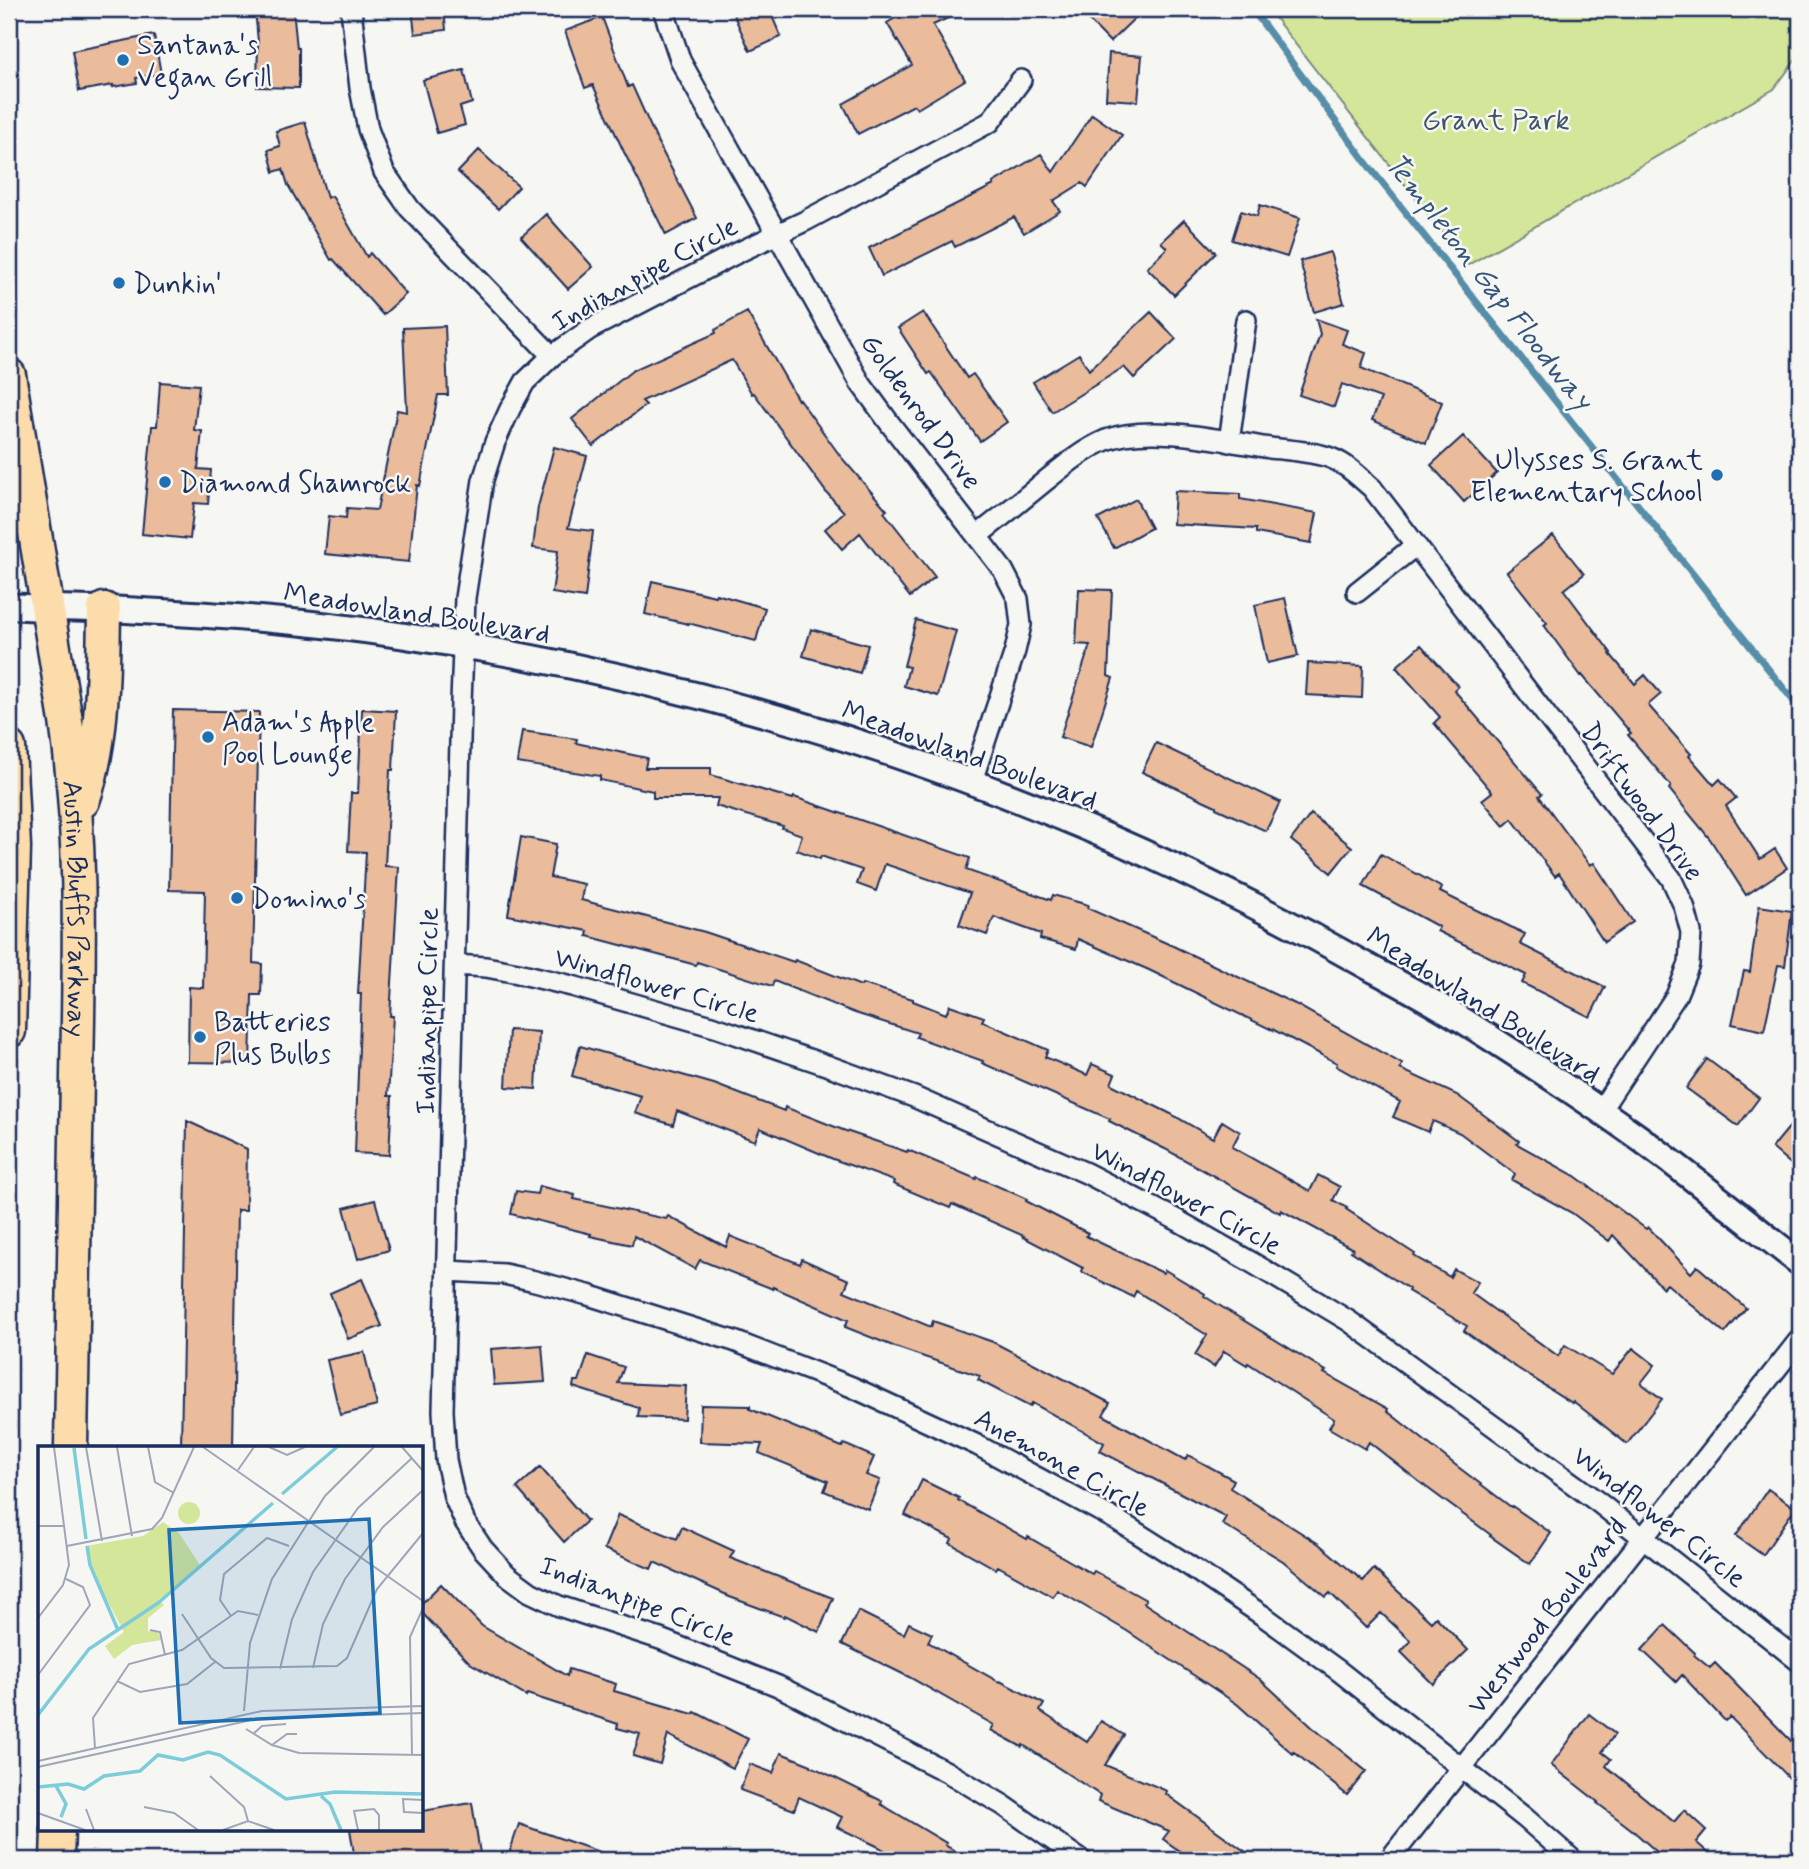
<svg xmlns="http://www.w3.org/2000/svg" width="1809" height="1869" font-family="Mynerve,sans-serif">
	<rect width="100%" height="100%" fill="#f6f6f2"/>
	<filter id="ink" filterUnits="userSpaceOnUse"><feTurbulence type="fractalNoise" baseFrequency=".0143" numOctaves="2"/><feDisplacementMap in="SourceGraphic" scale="14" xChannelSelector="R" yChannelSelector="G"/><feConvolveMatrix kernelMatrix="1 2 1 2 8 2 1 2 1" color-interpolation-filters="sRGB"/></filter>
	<g filter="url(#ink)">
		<!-- green -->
		<path fill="#d4e69a" stroke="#788a7c" stroke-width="2" d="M1268,9H1800V54L1774,89L1468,265Z"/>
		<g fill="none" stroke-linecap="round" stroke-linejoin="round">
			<!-- stream -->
			<path stroke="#568da8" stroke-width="7" d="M1252,9L1371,169L1800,709"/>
		</g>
		<!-- building -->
		<path fill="#ebbc9b" stroke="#1b2f5e" stroke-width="2" d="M255,9H293L297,48H299V88L257,87L258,42Z
			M412,9H444L446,30L415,34Z
			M731,9H769L781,37L750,51Z
			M910,9H967L933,25L965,80L917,109L914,105L858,134L843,104L912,65L887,23Z
			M1078,9H1144L1110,42Z
			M602,17L628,87L632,85L658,143L697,218L666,235L624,152L593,85L585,88L565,31Z
			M154,35L161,74L136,78L137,83L113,87V85L79,91L72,51Z
			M1109,53L1142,56L1138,101L1106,99Z
			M464,70L472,103L460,107L465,125L437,133L423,80Z
			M1092,114L1122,135L1087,187L1082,183L1053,201L1060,211L1024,233L1014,217L955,247L952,241L882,276L869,248L994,185L993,183L1041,154L1053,172Z
			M305,122L327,198L332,196L367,257L370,253L406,294L383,315L333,259L331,260L288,185L283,169L274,172L268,150L280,146L276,131Z
			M479,150L519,187L498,209L458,172Z
			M1260,205L1300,218L1287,257L1232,240L1241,211L1257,216Z
			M546,214L593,267L568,289L521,237Z
			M1184,220L1216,253L1174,295L1147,268L1167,248L1161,242Z
			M1330,252L1344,303L1314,312L1300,261Z
			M747,312L798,400L799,399L841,457L887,510L884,512L935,577L910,597L860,533L842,549L825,529L844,512L826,492L754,393L752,394L732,360L642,401L646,405L593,446L572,419L633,370L716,333L715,330Z
			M923,312L967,378L973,374L1007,422L980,441L931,372L928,374L898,328Z
			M1151,312L1176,339L1134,378L1124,367L1052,412L1033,382L1079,354L1089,370Z
			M1316,319L1347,330L1342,344L1366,353L1361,368L1442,402L1426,443L1372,420L1381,398L1342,384L1334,407L1299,395L1320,334Z
			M445,326L448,395H438L420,486L417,485L409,562L325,554L329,516L346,518L347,508L377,510L397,410L407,412L403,328Z
			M160,382L199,385L194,430L202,431L198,469L211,470L208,504L194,503L190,539L142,534L152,426H157Z
			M1463,436L1497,473L1464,502L1431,465Z
			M554,447L587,456L568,528L593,531L585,598L552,593L558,551L533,548L538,507Z
			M1175,491L1240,494V499L1317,513L1311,543L1256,533V529L1173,524Z
			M1136,499L1151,528L1114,548L1098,519Z
			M1553,535L1584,574L1564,590L1611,653L1610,654L1635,684L1645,675L1661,694L1648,705L1691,754L1689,756L1714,785L1720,779L1736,798L1726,806L1760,859L1775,849L1787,868L1746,895L1710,839L1669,789L1671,786L1628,735L1631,733L1582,675L1581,676L1544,625L1547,623L1507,572Z
			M652,581L715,596L716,594L765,608L756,641L688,623V624L645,614Z
			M1079,589L1112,590L1108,676L1113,678L1091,747L1060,737L1090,645L1076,644Z
			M1285,598L1298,656L1267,663L1255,605Z
			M916,620L956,631L938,696L904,686L909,667L904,666Z
			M811,629L868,645L860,673L803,656Z
			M1421,645L1458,686L1454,690L1542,794L1539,796L1590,865L1594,863L1633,922L1604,942L1559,873L1555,876L1512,819L1504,826L1482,800L1492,792L1434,723L1440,717L1396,667Z
			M1308,663L1363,666L1362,698L1306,695Z
			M362,709L396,711L393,770H390L385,866L399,867L390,1016H393L388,1096H392L389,1155L355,1153L361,994H358L366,852L348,851L351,793H358Z
			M173,710L259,712L253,963L262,964L261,995H252L250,1063L188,1062L189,987L203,988L205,891L169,890Z
			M522,731L577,739L576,743L647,758L645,768H711V775L793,799L794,797L970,858L966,870L1051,900L1053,895L1088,905L1087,908L1173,946L1295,1004L1402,1064L1400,1069L1457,1095L1519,1141L1517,1144L1575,1176L1646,1229L1648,1227L1691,1273L1697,1266L1746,1308L1725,1333L1667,1284L1663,1288L1613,1235L1609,1241L1572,1213L1512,1180L1515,1174L1460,1133L1433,1121L1428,1132L1393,1117L1400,1102L1336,1066L1337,1063L1270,1028V1029L1149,970L1078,939L1076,949L1040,939L1041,934L994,917L987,935L959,925L970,893L885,864L876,891L857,884L862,870L821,856L820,859L797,850L802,835L782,828L783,826L716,806L718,798H653V791L600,780V776L517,763Z
			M1156,743L1280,802L1266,831L1216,808V806L1142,772Z
			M1311,814L1352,847L1331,873L1291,840Z
			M521,837L556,844L550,877L584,884L581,900L705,932L794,962L795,960L861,986L862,984L913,999V1001L946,1014L950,1005L984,1017L982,1021L1048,1050L1045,1057L1087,1075L1092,1064L1115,1074L1111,1084L1171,1114L1213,1138L1222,1121L1240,1132L1232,1147L1310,1191L1318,1175L1340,1187L1333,1200L1347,1208L1346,1209L1415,1254L1414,1256L1450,1277L1454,1269L1478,1282L1471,1293L1558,1356L1565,1345L1612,1374L1633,1348L1655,1365L1641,1383L1662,1399L1627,1444L1573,1401L1572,1403L1511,1364L1464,1331L1467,1326L1408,1291L1409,1289L1351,1251L1353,1249L1281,1210L1280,1213L1165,1149L1109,1121L1110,1119L982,1063L983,1061L916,1037L918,1033L855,1013L774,981L772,986L697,962L696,965L587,936L588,931L508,915Z
			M1381,854L1442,888L1440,892L1525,934L1520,944L1605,987L1590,1017L1522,983L1526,975L1437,931L1439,927L1363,886Z
			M1759,906L1792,911L1785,966L1778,965L1764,1031L1732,1024L1744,971L1750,972Z
			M509,1030L539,1032L536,1089L506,1087Z
			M580,1046L714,1084L784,1111L785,1107L843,1130L907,1152L908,1150L976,1179L977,1177L1027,1199L1026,1201L1088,1233L1086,1236L1163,1273L1165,1270L1205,1294L1204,1296L1326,1371L1324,1373L1388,1409L1387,1411L1458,1467L1511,1507L1512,1506L1551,1533L1530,1564L1490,1536L1491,1535L1422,1484L1369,1442L1365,1449L1329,1428L1334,1419L1248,1363L1247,1365L1224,1351L1214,1367L1195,1355L1207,1335L1136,1291L1133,1297L1082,1272L1083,1268L1023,1237L1024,1236L952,1204L950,1208L893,1184L894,1181L833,1159L760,1128L755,1141L677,1111L673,1125L635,1113L641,1096L572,1076Z
			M1707,1059L1759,1098L1738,1126L1686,1088Z
			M1800,1114V1172L1772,1148Z
			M187,1121L247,1149L246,1210H237L233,1447H181Z
			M539,1186L575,1195L574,1199L666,1219L668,1216L726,1247L730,1236L800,1264L802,1259L849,1280L844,1291L931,1327L933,1321L993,1342L1110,1403L1103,1415L1185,1460L1188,1455L1234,1480L1230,1488L1319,1544L1363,1581L1374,1569L1431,1622L1436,1617L1468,1650L1433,1684L1401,1652L1411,1641L1381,1613L1366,1628L1330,1593L1326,1597L1283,1561L1222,1524L1226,1517L1100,1451L1104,1443L1032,1403L1030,1407L978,1380L980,1376L898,1348L845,1327L848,1320L773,1287V1289L700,1260L695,1269L634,1236L632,1245L590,1236L591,1234L511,1214L516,1191L537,1194Z
			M375,1200L389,1250L358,1259L344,1208Z
			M362,1279L382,1326L348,1339L330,1293Z
			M542,1345L545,1382L494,1385L491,1349Z
			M364,1352L377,1406L340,1415L327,1360Z
			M588,1355L624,1367L618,1383L686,1386L684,1419L638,1417L639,1408L573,1387L574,1381H579Z
			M701,1405L750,1406V1409L842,1447L844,1444L874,1457L866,1475L880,1480L868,1509L824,1491L828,1481L759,1453L762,1444L700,1442Z
			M540,1467L587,1521L564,1542L517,1488Z
			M922,1480L959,1498L958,1500L1027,1539L1028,1537L1092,1574L1094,1571L1146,1600L1144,1603L1260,1679L1312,1727L1366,1771L1347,1795L1294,1752L1293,1754L1237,1704L1127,1631L1057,1590L1053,1597L998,1566L996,1569L950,1543L952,1539L905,1515Z
			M1768,1489L1795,1508L1763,1555L1736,1536Z
			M618,1515L677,1539L682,1527L734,1551L730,1558L833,1598L819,1632L785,1615L784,1617L727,1596V1595L654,1562L651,1569L604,1549Z
			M441,1584L482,1626L567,1676L569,1669L616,1684L614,1691L693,1714L695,1712L748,1739L733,1768L668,1735L660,1764L633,1756L640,1734L617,1728L618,1724L527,1694L526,1696L470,1663L422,1613V1603Z
			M858,1611L904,1634L909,1623L932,1634L928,1642L999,1682L1000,1681L1044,1704L1040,1711L1087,1742L1101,1721L1124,1735L1105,1765L1167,1791L1166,1794L1257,1860H1192L1163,1839L1169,1831L1098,1801L1100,1795L1023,1745L1022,1747L991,1730L994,1725L909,1677L842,1644Z
			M1665,1625L1695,1653L1694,1655L1710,1668L1715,1663L1800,1750V1789L1730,1717L1725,1721L1682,1675L1676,1682L1642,1650Z
			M1589,1714L1615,1734L1602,1752L1611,1759L1606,1766L1674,1822L1684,1810L1706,1830L1696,1842L1716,1860H1666L1631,1829L1597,1803L1598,1802L1551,1765Z
			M781,1753L811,1765V1766L882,1801L881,1804L946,1843L945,1845L970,1860H900L879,1847L837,1827L842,1817L799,1797L794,1810L740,1790L750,1764L773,1773Z
			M472,1803L481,1860H355L350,1829H422V1811Z
			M519,1824L614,1857V1860H507Z"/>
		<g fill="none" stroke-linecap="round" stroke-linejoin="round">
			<defs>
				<path id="minor" d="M351,9L360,88L368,129L384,172L410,209L552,356
					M663,9L681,62L861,384L891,425L1003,570L1018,599L1021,625L1015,651L972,781
					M1021,80L990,122L805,221L737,253L590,329L552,356L525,382L510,409L495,442L483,480L465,598L461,702L443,1411L446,1460L454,1497L465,1522L483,1549L507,1575L530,1592L559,1606L660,1639L778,1686L947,1772L1003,1805L1081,1860
					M1229,442L1246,320
					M978,535C1000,518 1022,500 1044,482C1064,466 1083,450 1106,440C1149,423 1225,441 1270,448C1288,450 1317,452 1333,459C1348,465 1360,478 1372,488L1671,878L1684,906L1691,932L1689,964L1676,996L1600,1111
					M1357,592L1416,545
					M455,965L486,967L518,973L572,986L715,1027L829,1066L914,1097L993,1132L1086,1173L1177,1220L1251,1262L1349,1321L1598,1502L1800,1662
					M447,1271L504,1274L531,1280L588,1295L734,1341L852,1387L977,1445L1120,1522L1188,1565L1262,1615L1339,1671L1525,1818L1573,1860
					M1389,1860L1800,1339"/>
				<path id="tertiary" d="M9,606C48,609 87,608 126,610C217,615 308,621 399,635C737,685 1067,796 1365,965C1402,985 1440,1005 1475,1028C1530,1063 1585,1099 1638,1137C1693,1177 1746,1221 1800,1263"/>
				<g id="primary">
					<path id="s1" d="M9,375L66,721C83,841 79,956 77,1076C75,1200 73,1324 71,1447"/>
					<path d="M9,747L14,847L9,1031"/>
					<path d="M83,801C104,741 103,672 104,609"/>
					<path d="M57,1860L58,1829"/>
				</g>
			</defs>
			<!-- minor casing -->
			<use href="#minor" stroke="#1b2f5e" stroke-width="24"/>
			<!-- tertiary casing -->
			<use href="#tertiary" stroke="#1b2f5e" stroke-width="30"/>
			<!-- primary casing -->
			<use href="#primary" stroke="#1b2f5e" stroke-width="37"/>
			<!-- minor -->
			<use href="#minor" stroke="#f6f6f2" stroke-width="19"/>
			<!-- tertiary -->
			<use href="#tertiary" stroke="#f6f6f2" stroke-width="24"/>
			<!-- primary -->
			<use href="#primary" stroke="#fddcac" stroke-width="32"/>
		</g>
	</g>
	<!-- markers -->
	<g fill="#1f6fb2" stroke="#f6f6f2" stroke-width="2.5">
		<circle cx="123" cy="60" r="7"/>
		<circle cx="119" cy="283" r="7"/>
		<circle cx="1717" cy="475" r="7"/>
		<circle cx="165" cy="482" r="7"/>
		<circle cx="208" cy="737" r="7"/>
		<circle cx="237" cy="898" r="7"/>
		<circle cx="200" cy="1037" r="7"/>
	</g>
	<g text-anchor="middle" stroke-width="5" stroke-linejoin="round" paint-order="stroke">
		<!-- poi labels -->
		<g font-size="28" fill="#1b2f5e" stroke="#f6f6f2" text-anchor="start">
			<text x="137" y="54">Santana's<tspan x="137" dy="32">Vegan Grill</tspan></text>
			<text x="133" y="293">Dunkin'</text>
			<text x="1703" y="469" text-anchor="end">Ulysses S. Grant<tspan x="1703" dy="32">Elementary School</tspan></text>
			<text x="179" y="492">Diamond Shamrock</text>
			<text x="222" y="731">Adam's Apple<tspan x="222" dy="32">Pool Lounge</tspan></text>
			<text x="251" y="908">Domino's</text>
			<text x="214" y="1031">Batteries<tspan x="214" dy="32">Plus Bulbs</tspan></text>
		</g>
		<!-- park labels -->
		<g font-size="28" fill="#40546a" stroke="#f6f6f2">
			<text x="1496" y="129">Grant Park</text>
		</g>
		<!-- street labels -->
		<g font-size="28" fill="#1b2f5e" stroke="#f6f6f2">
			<text transform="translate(644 273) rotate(-29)" y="10">Indianpipe Circle</text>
			<text transform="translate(922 411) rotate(54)" y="10">Goldenrod Drive</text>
			<text transform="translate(417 612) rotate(9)" y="10">Meadowland Boulevard</text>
			<text transform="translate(970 754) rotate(20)" y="10">Meadowland Boulevard</text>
			<text transform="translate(1643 801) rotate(54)" y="10">Driftwood Drive</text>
			<text dy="10" stroke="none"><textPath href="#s1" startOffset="539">Austin Bluffs Parkway</textPath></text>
			<text transform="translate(657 984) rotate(16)" y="10">Windflower Circle</text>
			<text transform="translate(1484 1004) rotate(32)" y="10">Meadowland Boulevard</text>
			<text transform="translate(426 1011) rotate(-89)" y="10">Indianpipe Circle</text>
			<text transform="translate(1187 1197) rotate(28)" y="10">Windflower Circle</text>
			<text transform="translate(1063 1462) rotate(29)" y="10">Anemone Circle</text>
			<text transform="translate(1660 1516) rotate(38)" y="10">Windflower Circle</text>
			<text transform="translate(638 1600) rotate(21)" y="10">Indianpipe Circle</text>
			<text transform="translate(1546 1615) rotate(-52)" y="10">Westwood Boulevard</text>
		</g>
		<!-- water labels -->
		<g font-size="30" font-style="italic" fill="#34567d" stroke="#f6f6f2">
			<text transform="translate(1489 281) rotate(52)" y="10">Templeton Gap Floodway</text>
		</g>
	</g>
	<!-- overview -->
	<g transform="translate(38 1446)">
		<rect width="385" height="385" fill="#f6f6f2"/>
		<path d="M140 67a11 11 0 1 1 22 0a11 11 0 1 1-22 0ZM125,76L141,87L162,119L121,154L126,159L110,172V185L120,186L123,194L94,199L76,213L67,200L86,186L52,122L48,100L105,90Z" fill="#d4e69a"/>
		<path fill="none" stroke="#7dccda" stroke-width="3.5" d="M36,2L48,93M244,48L299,1M49,100L52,119L80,184M0,269L51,203L120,157L235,57M18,340L28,358L23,371M0,341L30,338L46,343L66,330L102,325L120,309L145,314L170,306L182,309L248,353L297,346L385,348M283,350L292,358L303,384"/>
		<path fill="none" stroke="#9ea6b7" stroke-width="2" d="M48,1L64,95M79,1L94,90M110,1L117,36L136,47M165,1L385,155M231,1L249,9L267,1M364,1L385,25M200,24L216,1M0,80H25M29,100L114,83L124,72L156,1M144,168L173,212L186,222L299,220L309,212L339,143L385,87M193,170L182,154L186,128L229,92L251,100M0,172L25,139L31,119L16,1M112,184L122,186L127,209M275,222L285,178L307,133L345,81L385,44M242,223L254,173L275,126L320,62L374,12M0,229L52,159L45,141L28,133M79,235L102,246L149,238L177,216M206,265L212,197L234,133L287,50L336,1M208,283L234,299L261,307L385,309M215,288L224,280L248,278M234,299L249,288H259M57,302L55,272L91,218L144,204L200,165L220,169M374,309L372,191L385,162M0,315L224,265L385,260M0,321L218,273L385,267M172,330L206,361L210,375M385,354L365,353L366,366L385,367M106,361L136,367L160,384M48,363L56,384M0,367L47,384M185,384L210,375L236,384M320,384L316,365L336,363L341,369V384"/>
		<path fill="#1f6fb2" fill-opacity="0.15" stroke="#1f6fb2" stroke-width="3.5" d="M331,73L342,267L142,277L131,84Z"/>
		<rect width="385" height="385" fill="none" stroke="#1b2f5e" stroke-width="3.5"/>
	</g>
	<!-- margin -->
	<rect width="1809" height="1869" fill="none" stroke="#f6f6f2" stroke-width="35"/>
	<rect x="18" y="18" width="1774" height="1834" fill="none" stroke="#1b2f5e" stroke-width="2.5" filter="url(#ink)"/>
</svg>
